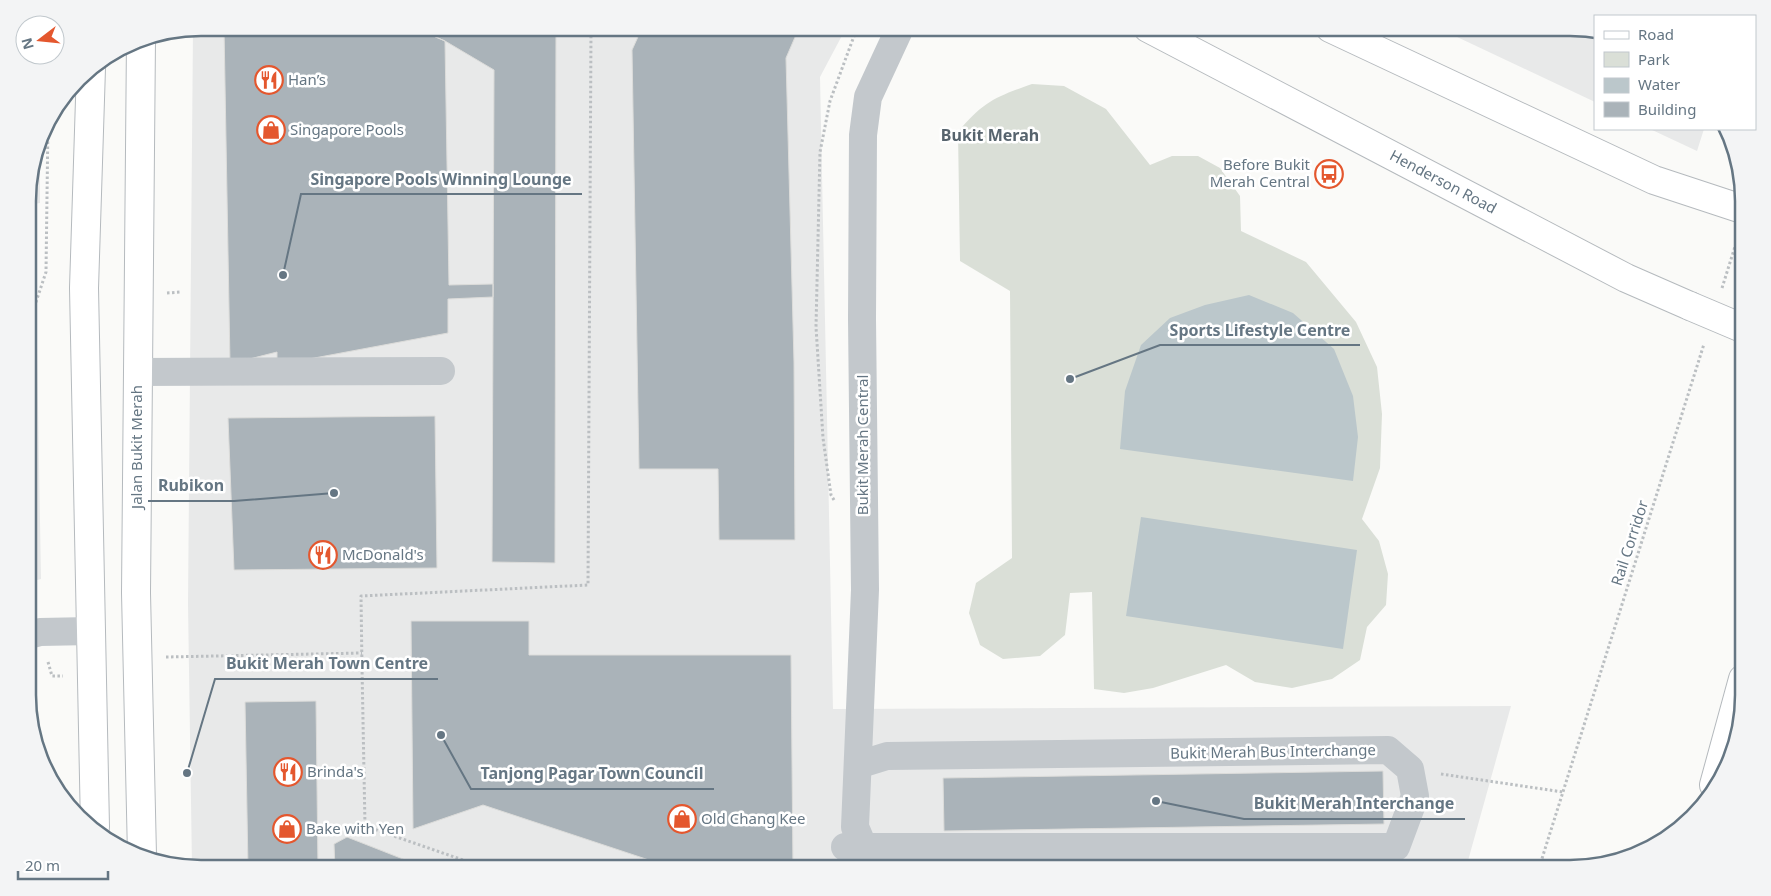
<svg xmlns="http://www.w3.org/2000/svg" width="1771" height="896" font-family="'Noto Sans',sans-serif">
	<rect width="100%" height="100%" fill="#fafaf8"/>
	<!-- built -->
	<path fill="#e8e9e9" d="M201,28H846L820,77L833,709L1511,706L1466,868H201L192,867L188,604L193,29Z
		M1438,28H1570L1595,33V102Z
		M1650,129H1704L1697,151Z
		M40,145V203L28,205V189Z
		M36,288L41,579L29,582L28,291Z"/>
	<!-- green -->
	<path fill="#dadfd7" d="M1032,84L1064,86L1106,109L1150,165L1172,156H1198L1220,168L1240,196L1241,231L1306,262L1356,322L1377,367L1382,414L1380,468L1362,519L1379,541L1388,574L1386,605L1367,627L1360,660L1332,679L1292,688L1255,682L1226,665L1153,688L1124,693L1094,689L1092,592L1070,593L1065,635L1040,656L1003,659L980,645L969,613L976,583L1012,558L1010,291L960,261L958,132C983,102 995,97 1032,84Z"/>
	<!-- water -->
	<path fill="#bbc7cb" d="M1249,295L1293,313L1334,349L1353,396L1358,437L1353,481L1120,449L1125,391L1141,345L1170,318L1205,305Z
		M1141,517L1357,550L1343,649L1126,616Z"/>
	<!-- building -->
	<path fill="#aab3b9" stroke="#dcdcda" d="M224,28H415L445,41L449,285L493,284V297L448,299V333L277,365V352L230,364Z
		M415,28H556L555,563L492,562L494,70L445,41Z
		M642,28H799L786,58L794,362L795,540H719L718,469H639L632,50Z
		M1576,29L1595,33V38Z
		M435,416L437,568L234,570L228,418Z
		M411,621H529V655H791L793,868H673L483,805L413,829Z
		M316,701L318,868H248L245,702Z
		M1383,771L1384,824L944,831L943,778Z
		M347,837L426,868H335L334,844Z"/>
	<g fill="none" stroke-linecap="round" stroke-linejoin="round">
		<defs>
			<path id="major" d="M1148,28L1626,278L1690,306
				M1330,28L1654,180L1742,209
				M141,39L136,593L142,855
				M91,68L84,288L95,827"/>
			<path id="highway" d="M1714,785L1743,679"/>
		</defs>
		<!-- major casing -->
		<use href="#major" stroke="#b5babe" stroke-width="30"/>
		<!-- highway casing -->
		<use href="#highway" stroke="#b4b9bd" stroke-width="30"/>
		<!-- path -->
		<path stroke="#bbbfc2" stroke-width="3" stroke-dasharray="2.5 2.5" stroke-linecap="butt" d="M1722,288L1738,237
			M167,293L181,292
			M28,326L46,272L48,120
			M834,500L831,495L823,438L816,327L820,152L830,101L857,28
			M29,572L35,604
			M166,657L362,653
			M48,662L52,676H63
			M362,667L361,596L588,585L591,28
			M362,667L365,826L486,868
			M1441,774L1563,792
			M1539,868L1704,344"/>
		<!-- minor -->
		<path stroke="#c3c8cc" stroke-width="28" d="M138,372L441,371
			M29,635L40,632L91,631
			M845,847H1396L1415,796L1410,769L1388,750L887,756L858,765
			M864,868L863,846L855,827L865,590L862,319L863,135L868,97L900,28"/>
		<!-- major -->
		<use href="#major" stroke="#fff" stroke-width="28"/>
		<!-- highway -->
		<use href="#highway" stroke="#fff" stroke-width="28"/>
		<defs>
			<path id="major-bridge" d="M1690,306L1742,328"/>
		</defs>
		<!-- major-bridge casing -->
		<use href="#major-bridge" stroke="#b5babe" stroke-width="30" stroke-linecap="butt"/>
		<!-- major-bridge -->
		<use href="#major-bridge" stroke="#fff" stroke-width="28"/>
	</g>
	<!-- icons -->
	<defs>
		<symbol id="restaurant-ring" viewBox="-11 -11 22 22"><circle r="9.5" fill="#fff" stroke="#e4572e" stroke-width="1.5"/><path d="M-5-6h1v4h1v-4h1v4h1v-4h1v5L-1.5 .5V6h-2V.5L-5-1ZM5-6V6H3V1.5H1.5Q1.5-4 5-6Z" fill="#e4572e"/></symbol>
		<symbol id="shop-ring" viewBox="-11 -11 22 22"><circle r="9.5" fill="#fff" stroke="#e4572e" stroke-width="1.5"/><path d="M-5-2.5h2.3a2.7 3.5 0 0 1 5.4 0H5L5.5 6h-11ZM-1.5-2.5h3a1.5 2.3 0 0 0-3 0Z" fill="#e4572e"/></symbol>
		<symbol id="bus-ring" viewBox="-11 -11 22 22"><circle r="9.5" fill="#fff" stroke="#e4572e" stroke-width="1.5"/><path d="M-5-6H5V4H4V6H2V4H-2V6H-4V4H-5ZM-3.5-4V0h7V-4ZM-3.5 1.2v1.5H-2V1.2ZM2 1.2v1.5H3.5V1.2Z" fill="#e4572e"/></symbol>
	</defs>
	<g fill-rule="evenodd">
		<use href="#restaurant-ring" x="253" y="64" width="32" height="32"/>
		<use href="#shop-ring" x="255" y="114" width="32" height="32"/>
		<use href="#bus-ring" x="1313" y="158" width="32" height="32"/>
		<use href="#restaurant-ring" x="307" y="539" width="32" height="32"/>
		<use href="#restaurant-ring" x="272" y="756" width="32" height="32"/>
		<use href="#shop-ring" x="666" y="803" width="32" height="32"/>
		<use href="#shop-ring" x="271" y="813" width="32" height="32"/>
	</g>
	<g text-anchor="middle" stroke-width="5" stroke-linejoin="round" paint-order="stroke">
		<!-- poi labels -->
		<g font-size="15" fill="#657683" stroke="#fff" text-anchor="start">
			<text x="288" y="85">Han’s</text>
			<text x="290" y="135">Singapore Pools</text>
			<text x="1310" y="170" text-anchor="end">Before Bukit<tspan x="1310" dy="17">Merah Central</tspan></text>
			<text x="342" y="560">McDonald's</text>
			<text x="307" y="777">Brinda's</text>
			<text x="701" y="824">Old Chang Kee</text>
			<text x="306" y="834">Bake with Yen</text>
		</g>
		<!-- street labels -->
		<g font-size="15" fill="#657683" stroke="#fff">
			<text transform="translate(1443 182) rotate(28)" y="5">Henderson Road</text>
			<text transform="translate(863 445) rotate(-90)" y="5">Bukit Merah Central</text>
			<text transform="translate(137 447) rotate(-90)" y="5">Jalan Bukit Merah</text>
			<text transform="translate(1630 543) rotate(-72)" y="5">Rail Corridor</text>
			<text transform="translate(1273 752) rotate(-1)" y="5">Bukit Merah Bus Interchange</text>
		</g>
		<!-- neighbourhood labels -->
		<g font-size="16" font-weight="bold" fill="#57646e" stroke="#fff">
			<text x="990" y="141">Bukit Merah</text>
		</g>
	</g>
	<!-- crop -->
	<path d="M0 0H1771V896H0ZM201 36H1570A165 165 0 0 1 1735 201V695A165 165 0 0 1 1570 860H201A165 165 0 0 1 36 695V201A165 165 0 0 1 201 36Z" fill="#f3f4f5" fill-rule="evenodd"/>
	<path fill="none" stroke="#657683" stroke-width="2.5" d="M201 36H1570A165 165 0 0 1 1735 201V695A165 165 0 0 1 1570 860H201A165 165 0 0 1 36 695V201A165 165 0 0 1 201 36Z"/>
	<!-- callouts -->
	<path fill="none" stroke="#657683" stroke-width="2" d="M283 275L301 194H582M1070 379L1160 345H1360M334 493L234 501H148M187 773L215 679H438M441 735L471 789H714M1156 801L1244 819H1465"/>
	<g fill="#657683" stroke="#fff" stroke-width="2">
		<circle cx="283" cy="275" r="5"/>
		<circle cx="1070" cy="379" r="5"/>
		<circle cx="334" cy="493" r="5"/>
		<circle cx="187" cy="773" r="5"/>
		<circle cx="441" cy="735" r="5"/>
		<circle cx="1156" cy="801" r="5"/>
	</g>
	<g font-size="16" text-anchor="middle" font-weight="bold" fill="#657683" stroke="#fff" stroke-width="5" stroke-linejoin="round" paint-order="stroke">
		<text x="441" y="185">Singapore Pools Winning Lounge</text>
		<text x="1260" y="336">Sports Lifestyle Centre</text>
		<text x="191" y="491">Rubikon</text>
		<text x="327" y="669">Bukit Merah Town Centre</text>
		<text x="592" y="779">Tanjong Pagar Town Council</text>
		<text x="1354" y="809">Bukit Merah Interchange</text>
	</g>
	<!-- legend -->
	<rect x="1594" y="15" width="162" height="115" fill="#ffffff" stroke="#c1c8cd"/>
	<rect x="1604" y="31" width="25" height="8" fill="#ffffff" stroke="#c1c8cd"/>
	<text x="1638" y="40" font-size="15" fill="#657683">Road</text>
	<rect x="1604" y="52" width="25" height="15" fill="#dadfd7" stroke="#c1c8cd"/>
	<text x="1638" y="65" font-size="15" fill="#657683">Park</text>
	<rect x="1604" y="78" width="25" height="15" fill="#bbc7cb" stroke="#c1c8cd"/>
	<text x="1638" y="90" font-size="15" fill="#657683">Water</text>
	<rect x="1604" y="102" width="25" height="15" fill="#aab3b9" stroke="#c1c8cd"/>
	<text x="1638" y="115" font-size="15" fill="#657683">Building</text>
	<!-- north arrow -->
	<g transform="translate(40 40) rotate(254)"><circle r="24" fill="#ffffff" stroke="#c1c8cd"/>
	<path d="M0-4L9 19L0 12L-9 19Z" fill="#e4572e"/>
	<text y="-8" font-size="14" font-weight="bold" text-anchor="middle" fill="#657683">N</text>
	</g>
	<!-- scale -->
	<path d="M18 871v8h90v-8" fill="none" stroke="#657683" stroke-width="2.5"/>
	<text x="25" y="871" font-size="15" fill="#657683" stroke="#ffffff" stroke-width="4" paint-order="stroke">20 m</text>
</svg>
